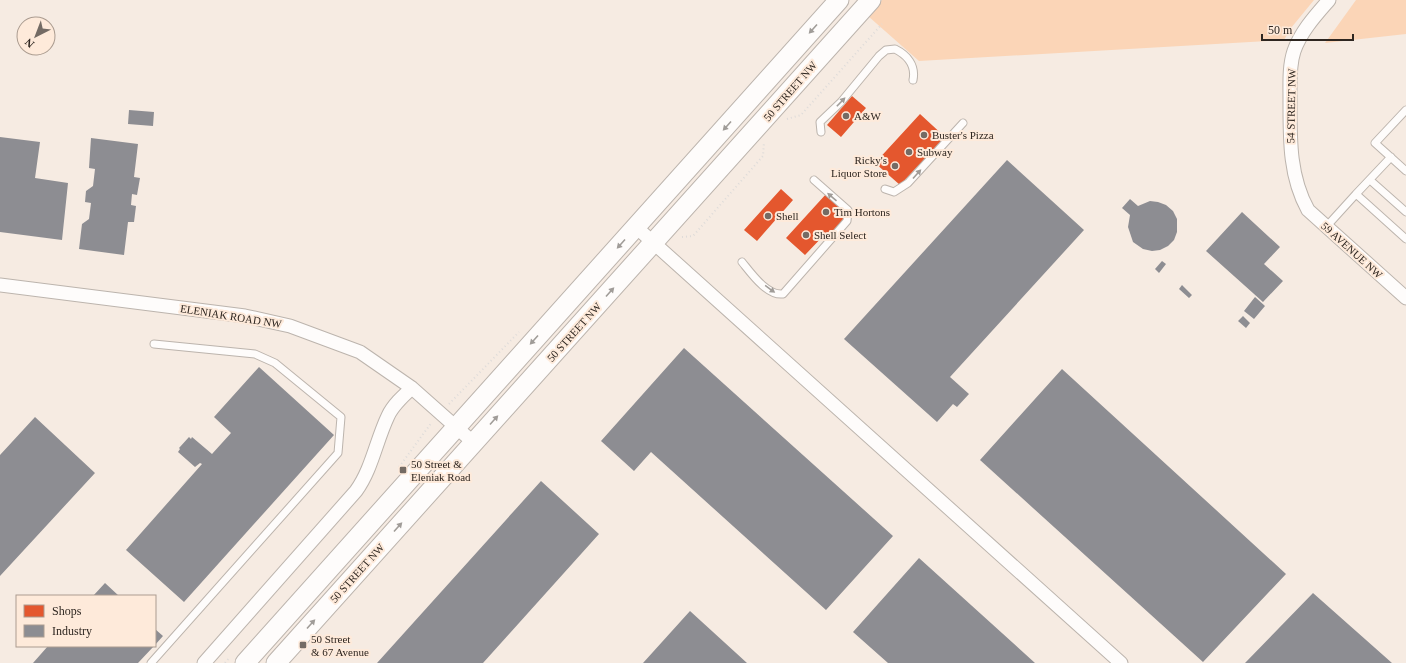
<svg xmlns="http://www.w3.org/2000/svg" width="1406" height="663" font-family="Georgia,serif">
	<rect width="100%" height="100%" fill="#f6ebe2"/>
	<!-- green -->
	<path fill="#fbd5b7" d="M882,0H1314L1291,28L1284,40L919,61L868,16Z
		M1356,0H1406V34L1325,43Z"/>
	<!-- shops -->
	<path fill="#e4572e" d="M852,96L866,108L841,137L827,125Z
		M920,114L945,137L941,141L943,143L941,145L939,144L900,185L875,163Z
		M781,189L793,200L757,241L744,230Z
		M827,193L843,208L844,222L830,237L826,233L805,255L786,238Z"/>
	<!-- industry -->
	<path fill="#8d8d92" d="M129,110L154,112L153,126L128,124Z
		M0,137L40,142L35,178L68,183L62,240L0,232Z
		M91,138L138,144L134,177L140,178L137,195L132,194L131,205L136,206L134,222H128L124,255L79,249L82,224L89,219L91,203L85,202L86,191L93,186L95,169L89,168Z
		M1007,160L1084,230L950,377L969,394L957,407L953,404L937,422L844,339Z
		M1130,199L1138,206L1150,201L1158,202L1166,205L1173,211L1177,219V232L1174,240L1168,246L1160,250L1152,251L1143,249L1133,242L1128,227L1130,215L1122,208Z
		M1242,212L1280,247L1264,264L1283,281L1263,302L1206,251Z
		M1162,261L1166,264L1159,273L1155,269Z
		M1182,285L1192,295L1189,298L1179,289Z
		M1255,297L1265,306L1254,319L1244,311Z
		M1243,316L1250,323L1246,328L1238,321Z
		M684,348L893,536L826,610L651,452L634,471L601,441Z
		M259,367L334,435L184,602L126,550L202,464L200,463L195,467L178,452L180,449L179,448L189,437L191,439L192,437L212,454L231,433L214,417Z
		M1062,369L1286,574L1203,662L980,460Z
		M35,417L95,473L0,576V455Z
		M541,481L599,534L483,663H377Z
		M919,558L1035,663H888L853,632Z
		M105,583L119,596H93Z
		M1313,593L1392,663H1245Z
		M690,611L747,663H643Z
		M155,629L163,636L155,645Z
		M48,646H154L138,663H33Z"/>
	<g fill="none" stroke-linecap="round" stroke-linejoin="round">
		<defs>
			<path id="lane" d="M1406,110L1375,143L1406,171
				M821,132L820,122L841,102L879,56L886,50L895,49C907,55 916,65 913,80
				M1370,180L1406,212
				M885,189L894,192L908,183L963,123
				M1356,194L1391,157
				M1326,227L1356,194L1406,239
				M742,262C751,273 767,296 783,294L847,221L848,210L814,180
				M151,663L338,453L341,417L275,363L255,354L154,344"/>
			<path id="street" d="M1329,0C1316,15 1301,31 1294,51C1289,66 1290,83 1290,99C1290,138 1289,176 1308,210L1406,298
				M636,227L1121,663
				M0,285L245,316L290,326L360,352L412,388L474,443
				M204,663L356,491C372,469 376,441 388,416C393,405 403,396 412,388"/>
			<path id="secondary" d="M245,663L839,0
				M276,663L871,0"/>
		</defs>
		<!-- lane casing -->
		<use href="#lane" stroke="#bcb4ad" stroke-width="9"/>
		<!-- street casing -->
		<use href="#street" stroke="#bcb4ad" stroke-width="15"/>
		<!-- secondary casing -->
		<use href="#secondary" stroke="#bcb4ad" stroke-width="21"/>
		<!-- path -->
		<path stroke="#dedbd9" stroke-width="2" stroke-dasharray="1 3" stroke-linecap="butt" d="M787,119L801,115L882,24
			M682,237L693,236L763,156L764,142
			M449,404L519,332
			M399,467L432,422
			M225,663L230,657"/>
		<!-- lane -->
		<use href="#lane" stroke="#fefcfb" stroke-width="7"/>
		<!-- street -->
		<use href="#street" stroke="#fefcfb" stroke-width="13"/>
		<!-- secondary -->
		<use href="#secondary" stroke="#fefcfb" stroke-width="19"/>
	</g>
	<!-- one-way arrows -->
	<defs><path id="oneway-solid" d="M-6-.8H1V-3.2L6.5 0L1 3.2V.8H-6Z"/></defs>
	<g fill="#a09c98">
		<use href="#oneway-solid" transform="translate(813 29) rotate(132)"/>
		<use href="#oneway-solid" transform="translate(841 102) rotate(-46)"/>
		<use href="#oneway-solid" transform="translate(727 126) rotate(132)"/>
		<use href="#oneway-solid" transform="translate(917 174) rotate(-48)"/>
		<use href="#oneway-solid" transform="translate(832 197) rotate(-139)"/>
		<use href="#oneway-solid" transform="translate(621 244) rotate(132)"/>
		<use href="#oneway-solid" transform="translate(770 289) rotate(36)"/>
		<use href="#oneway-solid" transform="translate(610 292) rotate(-48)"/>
		<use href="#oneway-solid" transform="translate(534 340) rotate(132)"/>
		<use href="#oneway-solid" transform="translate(494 420) rotate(-48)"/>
		<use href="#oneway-solid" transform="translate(398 527) rotate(-48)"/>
		<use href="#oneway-solid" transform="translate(311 624) rotate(-48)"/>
	</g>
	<!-- markers -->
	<g fill="#746b64" stroke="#feeada" stroke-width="1.5">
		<circle cx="846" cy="116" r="4"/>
		<circle cx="924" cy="135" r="4"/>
		<circle cx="909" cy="152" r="4"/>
		<circle cx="895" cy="166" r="4"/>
		<circle cx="826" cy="212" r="4"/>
		<circle cx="768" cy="216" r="4"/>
		<circle cx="806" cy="235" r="4"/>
		<rect x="399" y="466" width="8" height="8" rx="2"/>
		<rect x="299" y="641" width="8" height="8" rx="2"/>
	</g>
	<g text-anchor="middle" stroke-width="4" stroke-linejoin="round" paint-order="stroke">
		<!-- street labels -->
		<g font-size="11" fill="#2e2620" stroke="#feeada">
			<text transform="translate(790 91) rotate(-49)" y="4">50 STREET NW</text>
			<text transform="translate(1291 106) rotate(-89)" y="4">54 STREET NW</text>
			<text transform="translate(1352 250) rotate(42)" y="4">59 AVENUE NW</text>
			<text transform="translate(231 316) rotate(9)" y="4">ELENIAK ROAD NW</text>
			<text transform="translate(574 332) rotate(-48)" y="4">50 STREET NW</text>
			<text transform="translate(357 573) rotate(-48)" y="4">50 STREET NW</text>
		</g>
		<!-- poi labels -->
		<g font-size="11" fill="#2e2620" stroke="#feeada" text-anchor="start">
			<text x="854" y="120">A&amp;W</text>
			<text x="932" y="139">Buster's Pizza</text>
			<text x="917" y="156">Subway</text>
			<text x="887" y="164" text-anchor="end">Ricky's<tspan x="887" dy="13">Liquor Store</tspan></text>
			<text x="834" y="216">Tim Hortons</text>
			<text x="776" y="220">Shell</text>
			<text x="814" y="239">Shell Select</text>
			<text x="411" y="468">50 Street &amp;<tspan x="411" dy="13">Eleniak Road</tspan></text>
			<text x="311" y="643">50 Street<tspan x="311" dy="13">&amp; 67 Avenue</tspan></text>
		</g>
	</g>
	<!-- legend -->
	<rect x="16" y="595" width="140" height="52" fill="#feeada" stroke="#ab9c90"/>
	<rect x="24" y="605" width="20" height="12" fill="#e4572e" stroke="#ab9c90"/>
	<text x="52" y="615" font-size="12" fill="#2e2620">Shops</text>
	<rect x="24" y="625" width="20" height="12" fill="#8d8d92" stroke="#ab9c90"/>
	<text x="52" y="635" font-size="12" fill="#2e2620">Industry</text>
	<!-- north arrow -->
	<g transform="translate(36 36) rotate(222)"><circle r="19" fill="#feeada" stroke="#ab9c90"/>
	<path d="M0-3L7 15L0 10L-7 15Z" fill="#746b64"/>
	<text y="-6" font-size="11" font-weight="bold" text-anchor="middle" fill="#2e2620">N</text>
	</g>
	<!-- scale -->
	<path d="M1262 34v6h91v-6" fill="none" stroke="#2e2620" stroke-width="2"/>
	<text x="1268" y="34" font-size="12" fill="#2e2620" stroke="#feeada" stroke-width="3" paint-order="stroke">50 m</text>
</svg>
